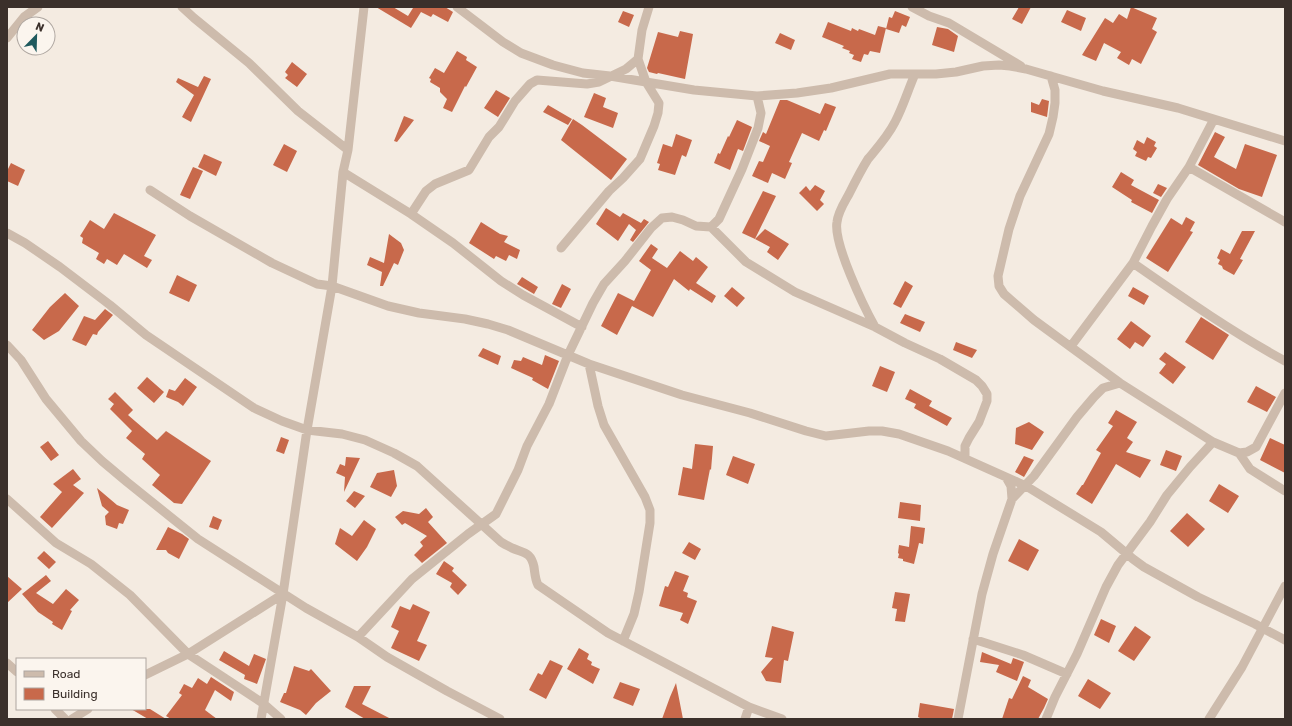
<svg xmlns="http://www.w3.org/2000/svg" width="1292" height="726" font-family="Rubik,sans-serif">
	<rect width="100%" height="100%" fill="#f4ebe1"/>
	<!-- building -->
	<path fill="#c8694b" d="M376,7H393L408,16L413,8L412,7H445L453,12L448,22L433,14L431,17L421,12L411,28Z
		M1019,7H1031L1022,24L1012,19Z
		M1131,7L1157,18L1152,29L1157,32L1141,64L1132,59L1129,65L1117,58L1121,52L1104,43L1096,61L1082,55L1105,18L1113,23L1119,14L1127,19Z
		M1067,10L1086,18L1081,31L1061,22Z
		M623,11L634,15L629,27L618,22Z
		M895,11L910,17L906,27L902,25L899,33L886,29L889,17L892,18Z
		M828,22L851,31L852,28L858,31L859,29L875,35L878,26L886,28L880,53L870,51L868,55L864,54L861,62L852,59L854,55L849,53L850,51L842,48L844,46L822,37Z
		M937,27L948,29L958,36L954,52L932,45Z
		M680,31L693,34L685,79L658,73L657,74L649,72L647,68L658,32L678,37Z
		M780,33L795,40L791,50L775,43Z
		M457,51L467,57L466,60L477,67L466,87L465,86L452,112L443,108L447,99L440,92V88L430,82L431,79L429,78L435,68L444,73Z
		M292,62L307,74L297,87L285,78L288,75L285,72Z
		M204,76L211,79L191,122L182,117L194,95L176,82L178,78L198,87Z
		M496,90L510,98L498,117L484,108Z
		M594,93L606,98L603,107L618,113L613,128L584,117Z
		M1042,99L1049,101L1047,117L1031,112V102L1039,105Z
		M780,100H787L820,114L825,103L836,107L826,131L824,130L819,141L802,133L789,162L792,163L785,179L772,173L768,183L752,176L759,161L763,162L770,146L759,141L763,132L766,134Z
		M548,105L572,119L568,125L543,112Z
		M404,116L414,120L397,142L394,141Z
		M573,119L582,125L627,159L611,180L561,140Z
		M737,120L752,127L743,151L738,149L730,170L714,163L718,153L720,154L728,136L729,137Z
		M1215,132L1225,137L1214,157L1236,169L1245,144L1277,155L1262,197L1239,189L1198,165Z
		M676,134L692,140L686,157L682,155L675,175L658,170L660,164L657,163L663,144L672,147Z
		M1147,137L1156,142L1154,146L1157,148L1151,158L1148,157L1146,161L1135,156L1137,152L1133,149L1137,140L1144,144Z
		M284,144L297,151L287,172L273,165Z
		M204,154L222,162L216,176L198,167Z
		M11,163L25,170L18,186L7,181V171Z
		M193,167L203,171L190,199L180,195Z
		M1121,172L1134,180L1131,185L1159,200L1152,213L1131,202L1132,200L1112,187Z
		M1158,184L1167,188L1161,197L1153,193Z
		M815,185L825,191L820,200L824,204L817,211L799,193L806,186L810,191Z
		M763,191L776,196L755,239L742,233Z
		M606,208L623,219L620,217L623,213L641,223L644,219L649,222L633,242L630,240L636,230L629,224L618,241L596,224Z
		M114,213L156,235L144,256L152,260L147,268L124,254L117,265L107,259L104,264L96,259L99,253L82,243L83,238L80,236L90,220L104,229Z
		M1186,217L1195,222L1190,231L1193,232L1168,272L1146,258L1171,218L1182,225Z
		M481,222L500,234L508,236L504,242L520,250L517,259L509,255L506,261L496,256L494,259L469,243Z
		M765,229L789,244L778,260L767,252L770,247L755,239Z
		M1242,231H1255L1240,259L1243,260L1234,275L1223,269L1222,266L1218,264L1220,260L1217,258L1221,249L1230,254Z
		M389,234L401,243L404,250L398,265L394,263L383,286H380L382,272L367,265L370,257L384,263Z
		M651,244L658,249L652,258L667,268L680,251L693,261L696,257L708,267L696,283L716,296L712,303L690,289L689,291L674,279L653,317L632,306L617,335L601,326L618,293L634,301L651,270L639,261Z
		M177,275L197,285L189,302L169,293Z
		M522,277L538,287L534,294L517,284Z
		M905,281L913,286L901,308L893,304Z
		M562,284L571,289L561,308L552,304Z
		M732,287L745,298L737,307L724,296Z
		M1133,287L1149,296L1144,305L1128,296Z
		M65,293L79,306L59,331L44,340L32,330L50,307Z
		M105,309L113,315L98,332L97,335L93,334L86,346L72,340L84,316L95,320Z
		M905,314L925,322L920,332L900,323Z
		M1201,317L1229,335L1213,360L1185,342Z
		M1131,321L1151,336L1143,347L1135,342L1130,349L1117,339Z
		M956,342L977,350L972,358L953,350Z
		M483,348L501,356L498,365L478,356Z
		M1165,352L1186,367L1173,384L1159,373L1166,364L1159,359Z
		M545,355L559,361L548,389L532,380L533,378L511,368L514,360L521,361L523,357L542,365Z
		M880,366L895,372L887,392L872,386Z
		M147,377L164,392L154,403L137,388Z
		M185,378L197,387L183,406L178,402L166,397L169,389L175,391Z
		M1256,386L1276,397L1267,412L1247,402Z
		M910,389L932,401L929,406L952,418L947,426L914,408L916,404L905,399Z
		M115,392L133,410L128,415L157,440L166,431L211,461L182,504L174,503L152,485L160,475L142,459L145,454L126,438L132,431L110,409L114,404L108,399Z
		M1116,410L1137,422L1127,438L1133,442L1126,452L1151,460L1140,478L1116,464L1092,504L1076,494L1082,485H1083L1101,453L1096,450L1113,426L1108,423Z
		M1029,422L1044,432L1032,450L1015,444L1016,428Z
		M281,437L289,440L284,454L276,451Z
		M1270,438L1285,445V473L1260,460Z
		M48,441L59,455L51,461L40,447Z
		M695,444L713,446L711,470L710,469L704,500L678,495L683,467L692,469Z
		M1166,450L1182,456L1176,471L1160,465Z
		M733,456L755,464L748,484L726,475Z
		M1024,456L1034,460L1024,477L1015,472Z
		M346,457L360,458L344,492L345,477L336,473L340,464L345,466Z
		M73,469L81,479L73,485L84,493L52,528L40,517L62,492L53,484Z
		M394,470L397,486L391,497L370,487L377,473Z
		M1219,484L1239,496L1228,513L1209,501Z
		M97,488L117,505L129,510L123,524L119,523L117,529L106,525L105,516L109,512L102,506Z
		M354,491L365,496L355,508L346,501Z
		M900,502L921,505L920,521L898,518Z
		M426,508L433,517L428,522L447,543L422,563L414,555L423,546L420,542L427,536L405,523L402,525L395,517L403,511L419,514Z
		M1187,513L1205,529L1188,547L1170,531Z
		M213,516L222,520L218,530L209,527Z
		M364,520L376,529L367,547L357,561L335,544L340,528L352,536Z
		M911,526L925,528L923,544L919,543L914,564L903,561V559L898,558L899,554L898,553L899,545L909,547Z
		M168,527L182,534L189,539L179,559L168,553L166,550H156Z
		M1019,539L1039,550L1028,571L1008,561Z
		M689,542L701,549L695,560L682,553Z
		M44,551L56,562L49,569L37,558Z
		M444,561L454,568L452,571L467,585L458,595L450,587L452,583L436,574Z
		M675,571L689,576L683,591L688,593L687,597L697,601L688,624L680,620L683,613L659,606L665,586L668,587Z
		M46,575L51,581L36,593L53,604L66,589L79,600L70,610L72,611L62,630L52,624L53,622L38,612L22,594Z
		M7,576L22,589L7,603Z
		M895,592L910,594L905,622L895,621L897,609L892,608Z
		M413,604L430,612L417,641L427,645L419,661L391,648L399,631L391,627L400,606L410,610Z
		M1101,619L1116,626L1109,643L1094,635Z
		M772,626L794,632L788,661L784,660L781,683L766,681L761,672L773,658L765,657Z
		M1135,626L1151,637L1134,661L1118,651Z
		M579,648L589,654L587,659L592,662L591,665L600,669L593,684L567,669Z
		M224,651L249,666L254,654L266,659L257,684L244,679L245,675L219,660Z
		M982,652L1011,664L1013,658L1024,662L1017,681L996,672L999,665L980,662Z
		M550,660L563,666L546,699L529,690L538,673L542,675Z
		M294,666L309,671L311,669L331,691L316,703L306,715L300,710L280,702L284,693H286Z
		M1023,676L1031,680L1028,687L1048,699L1044,708L1038,719H1002L1009,698L1012,699Z
		M211,677L234,692L231,701L215,690L205,710L217,719H171L166,716L182,695L179,693L184,684L192,688L198,678L207,684Z
		M1088,679L1111,693L1100,709L1078,696Z
		M620,682L640,689L633,706L613,698Z
		M676,683L683,719H662L670,697Z
		M354,686H371L362,704L391,719H365L345,707Z
		M920,703L954,709L952,719H922L918,717Z
		M131,709H150L166,719H148Z"/>
	<g fill="none" stroke-linecap="round" stroke-linejoin="round">
		<!-- street -->
		<path stroke="#cdbbac" stroke-width="9" d="M182,7L194,18L249,63L298,111L348,150
			M457,7L503,42L521,53L553,65L583,73L610,76L694,90L757,96L797,93L831,88L890,74H936L956,72L983,66L999,65L1010,66L1026,69L1103,91L1178,108L1285,141
			M912,7L929,16L949,23L1021,66
			M7,38L24,17L38,7
			M1051,76L1055,90V103L1053,117L1049,134L1020,196L1009,229L998,276L999,286L1004,294L1034,320L1120,383L1213,442L1239,453L1247,452L1256,447L1285,393
			M1189,167L1285,222
			M343,172L411,214L453,243L501,281L523,295L582,327
			M150,190L190,216L272,263L317,284L332,286L388,306L419,313L465,319L488,324L508,330L589,364L682,395L750,413L806,431L826,436L869,431H882L899,434L948,451L1026,486L1101,532L1126,553L1133,559L1144,567L1198,597L1255,624L1285,640
			M411,214L426,191L435,184L469,170L489,137L499,127L515,101L530,84L537,80L587,84L599,82L626,69L638,59
			M711,227L746,262L795,292L875,327L905,343L940,359L976,380L982,386L987,394V401L979,422L969,438L965,446V458
			M7,233L25,243L60,267L110,305L146,335L254,408L282,421L307,430L342,434L365,440L394,453L417,466L501,542C504,544 508,546 512,548C524,553 531,552 534,567C535,574 535,579 538,585L608,633L749,707L782,719
			M561,248L609,191L623,178L640,159L654,126L658,113L659,103L646,82L638,59L642,30L649,7
			M1133,263C1182,297 1232,332 1285,361
			M875,327C864,307 833,243 837,222C838,212 844,203 849,194C855,182 861,170 868,159C878,147 888,136 895,122C903,107 908,90 915,74
			M7,345L21,360L46,399L81,441L102,461L127,482L198,539L306,608L358,637L387,657L447,691L500,719
			M1071,346L1133,263L1152,226L1167,199L1189,167L1214,119
			M589,364L598,406L604,425L645,497L650,510V523L639,592L634,614L623,641
			M1239,453L1250,469L1285,491
			M7,499L56,543L91,564L130,595L188,654L264,704L281,719
			M1012,499L1034,476L1077,417L1094,397L1103,388L1120,383
			M358,637L412,579L468,534L496,514L518,470L527,446L549,404L568,355L593,303L604,284L625,261L651,228L662,218L672,217L683,220L696,226L711,227L719,219L742,169L758,128L761,113L757,96
			M973,639L1023,655L1067,674
			M7,663L17,672
			M145,675L188,654L283,594
			M55,709L65,719
			M72,719L88,709
			M261,719L283,594L307,430L332,286L343,172L348,150L364,7
			M745,719L749,707
			M958,719L982,594L993,554L1012,499L1011,486L1006,477
			M1046,719L1055,697L1077,654L1106,587L1118,565L1150,522L1167,495L1190,467L1213,442
			M1209,719L1242,667L1285,586"/>
	</g>
	<!-- border -->
	<rect width="1292" height="726" fill="none" stroke="#3b302b" stroke-width="16"/>
	<!-- legend -->
	<rect x="16" y="658" width="130" height="52" fill="#fbf5ee" stroke="#aea6a0"/>
	<rect x="24" y="671" width="20" height="6" fill="#cdbbac" stroke="#aea6a0"/>
	<text x="52" y="678" font-size="12" fill="#3b302b">Road</text>
	<rect x="24" y="688" width="20" height="12" fill="#c8694b" stroke="#aea6a0"/>
	<text x="52" y="698" font-size="12" fill="#3b302b">Building</text>
	<!-- north arrow -->
	<g transform="translate(36 36) rotate(23)"><circle r="19" fill="#fbf5ee" stroke="#aea6a0"/>
	<path d="M0-3L7 15L0 10L-7 15Z" fill="#1f5a5e"/>
	<text y="-6" font-size="11" font-weight="bold" text-anchor="middle" fill="#3b302b">N</text>
	</g>
</svg>
